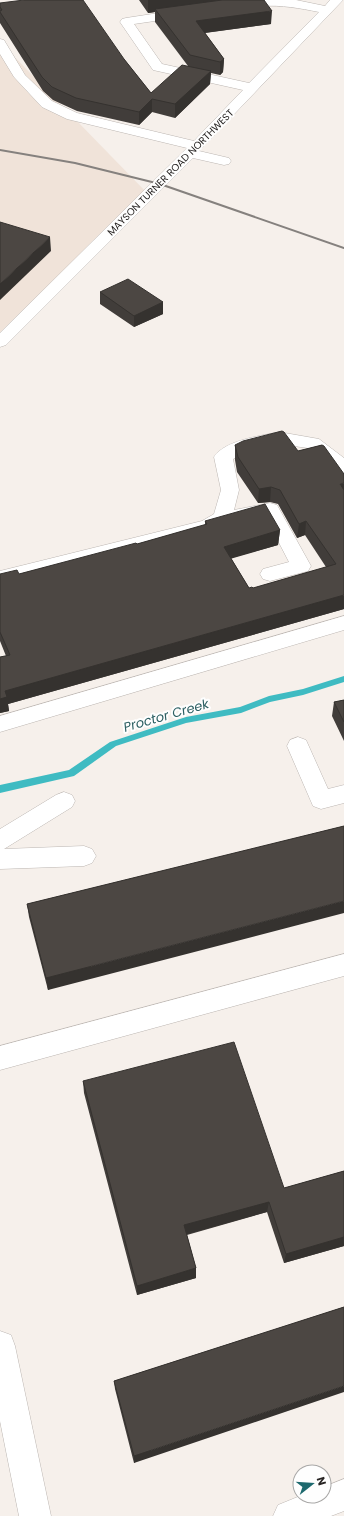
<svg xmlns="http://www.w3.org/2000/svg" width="344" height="1516" font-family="Poppins,sans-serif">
	<rect width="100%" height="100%" fill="#f6f0eb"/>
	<!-- built -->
	<path fill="#f0e3d9" d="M0,42L148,194L0,336Z"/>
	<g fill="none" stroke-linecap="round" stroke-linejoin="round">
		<!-- stream -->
		<path fill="#3fbbc2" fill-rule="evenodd" d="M344,676V682L303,695L270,702L241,713L186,723L116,746L74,776L0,793V785L69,770L110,742L186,717L240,707L269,696L303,689Z"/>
		<defs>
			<path id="minor" d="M250,0H296L325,6L330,0H343L199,151L229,158L231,161L229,164L224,165L193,158L6,345L0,347V333L187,148L67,119L42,107L14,77L0,54V39L4,40L25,75L52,101L77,113L194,141L243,90L153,70L120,22L122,19L126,18L185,9L189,10L191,13L189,16L134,24L162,64L249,83L319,12C299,8 282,5 262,6C252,6 241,11 231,9L229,6L231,3Z
				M279,432L319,439L344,458V473L338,471L308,448L279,444L252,449L233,459L239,490L234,510L270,503L277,505L311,566L308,571L270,581L263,579L260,574L263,569L289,562L265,516L240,521L232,518L230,522L215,531L0,585V571L202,521L214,514L221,490L214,457C225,440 261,436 279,432Z
				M344,616V630L0,732V716Z
				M298,737L306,740L328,789L344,785V803L321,809L313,806L287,746L290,740Z
				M64,792L72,795L75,801L72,807L4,849L84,846L92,849L96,856L92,863L84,866L0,869V829L56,795Z
				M344,954V976L0,1070V1046Z
				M344,1479V1511L331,1516H273L278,1505L300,1496H324V1487Z"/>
			<path id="major" d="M0,1331L11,1335L15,1346L51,1516H19L0,1421Z"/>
		</defs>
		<!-- minor casing -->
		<use href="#minor" stroke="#bcb6b2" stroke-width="1"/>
		<!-- major casing -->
		<use href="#major" stroke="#bcb6b2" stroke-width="1"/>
		<!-- minor -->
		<use href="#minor" fill="#fff" fill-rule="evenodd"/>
		<!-- major -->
		<use href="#major" fill="#fff" fill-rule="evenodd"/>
		<!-- rail -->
		<path stroke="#85817e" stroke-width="2" d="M0,150L75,163L160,184L344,248"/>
	</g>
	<!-- wall -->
	<path fill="#413d3a" d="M139,0H264L271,24L205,33L224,59L223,72L220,75L211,73L210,84L175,118L152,112L139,125L77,111L53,100L43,91L0,23V3L124,59L151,93L188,66L155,22V12L148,13Z
		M100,292L163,302V314L134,327L100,304Z
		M235,445L298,451L322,445L344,609L8,704L9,711L0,713V657L6,656L0,641V574H19L137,544L205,525V521L280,530L278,545L231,558L249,588H253L326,567L305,535L297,538L278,504L270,502L258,503L237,472L235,460Z
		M344,700V741L332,716L334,702Z
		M344,826L48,990L29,917L27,904Z
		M83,1081L284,1188L344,1171V1246L284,1263L267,1212L187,1235L196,1268V1278L137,1295L84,1093Z
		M344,1307L134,1463L115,1389L114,1381Z"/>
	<!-- shaded-wall -->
	<path fill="#35322f" d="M148,0H241L155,9V12L148,13Z
		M272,11L271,24L196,34V21Z
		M224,59L223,72L220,75V62Z
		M211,71L210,84L175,118V104Z
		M152,99V112L139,125V112Z
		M50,237L51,251L0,300V284Z
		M163,302V314L134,327V316Z
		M344,483V497L340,484Z
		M271,487L270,502L258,503L259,489Z
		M306,521L305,535L297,538L299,524Z
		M280,530L278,545L223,561L224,547Z
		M344,595V609L8,704L9,711L0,713V699L5,691Z
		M344,901V913L48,990L46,978Z
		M269,1202L267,1212L184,1235V1225Z
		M344,1237V1246L284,1263L286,1254Z
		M196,1268V1278L137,1295V1286Z
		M344,1386V1392L134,1463V1456Z"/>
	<!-- building -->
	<path fill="#4c4743" stroke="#35322f" d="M24,0H83L124,59L151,93L182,65L211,71L175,104L152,99L139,112L76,98L52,87L42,77L0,12V11L2,10L0,7V3Z
		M222,0H264L272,11L196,21L224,59L220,62L190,55L155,9Z
		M0,222L50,237L0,284Z
		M128,279L163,302L134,316L100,292Z
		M282,431L284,432L298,451L322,445L324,446L344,474V483L340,484L344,490V595L5,691L7,697L0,699V657L10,655L0,632V574L17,570L19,574L136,543L137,544L207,524L205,521L265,504L280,530L224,547L249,588L252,587L253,588L336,564L306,521L299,524L280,490L271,487L259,489L238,457L235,445L243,441Z
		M344,700V722L334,702Z
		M344,826V901L46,978L27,904Z
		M234,1042L284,1188L344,1171V1237L286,1254L269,1202L184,1225L196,1268L137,1286L83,1081Z
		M344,1307V1386L134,1456L114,1381Z"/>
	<g text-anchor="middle" stroke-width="4" stroke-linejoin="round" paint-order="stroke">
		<!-- far-street labels -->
		<g font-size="10" fill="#272423" stroke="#fefefe">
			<text transform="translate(170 172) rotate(-45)" y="4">MAYSON TURNER ROAD NORTHWEST</text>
		</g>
		<!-- water labels -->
		<g font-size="13" font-style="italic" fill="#2c5f62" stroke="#fefefe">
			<text transform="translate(166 715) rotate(-16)" y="5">Proctor Creek</text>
		</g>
	</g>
	<!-- north arrow -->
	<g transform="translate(312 1484) rotate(73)"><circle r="19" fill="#fefefe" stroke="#a8a7a6"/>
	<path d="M0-3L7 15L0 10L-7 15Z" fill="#1d696e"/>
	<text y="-6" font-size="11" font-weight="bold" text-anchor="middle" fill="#272423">N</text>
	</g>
</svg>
